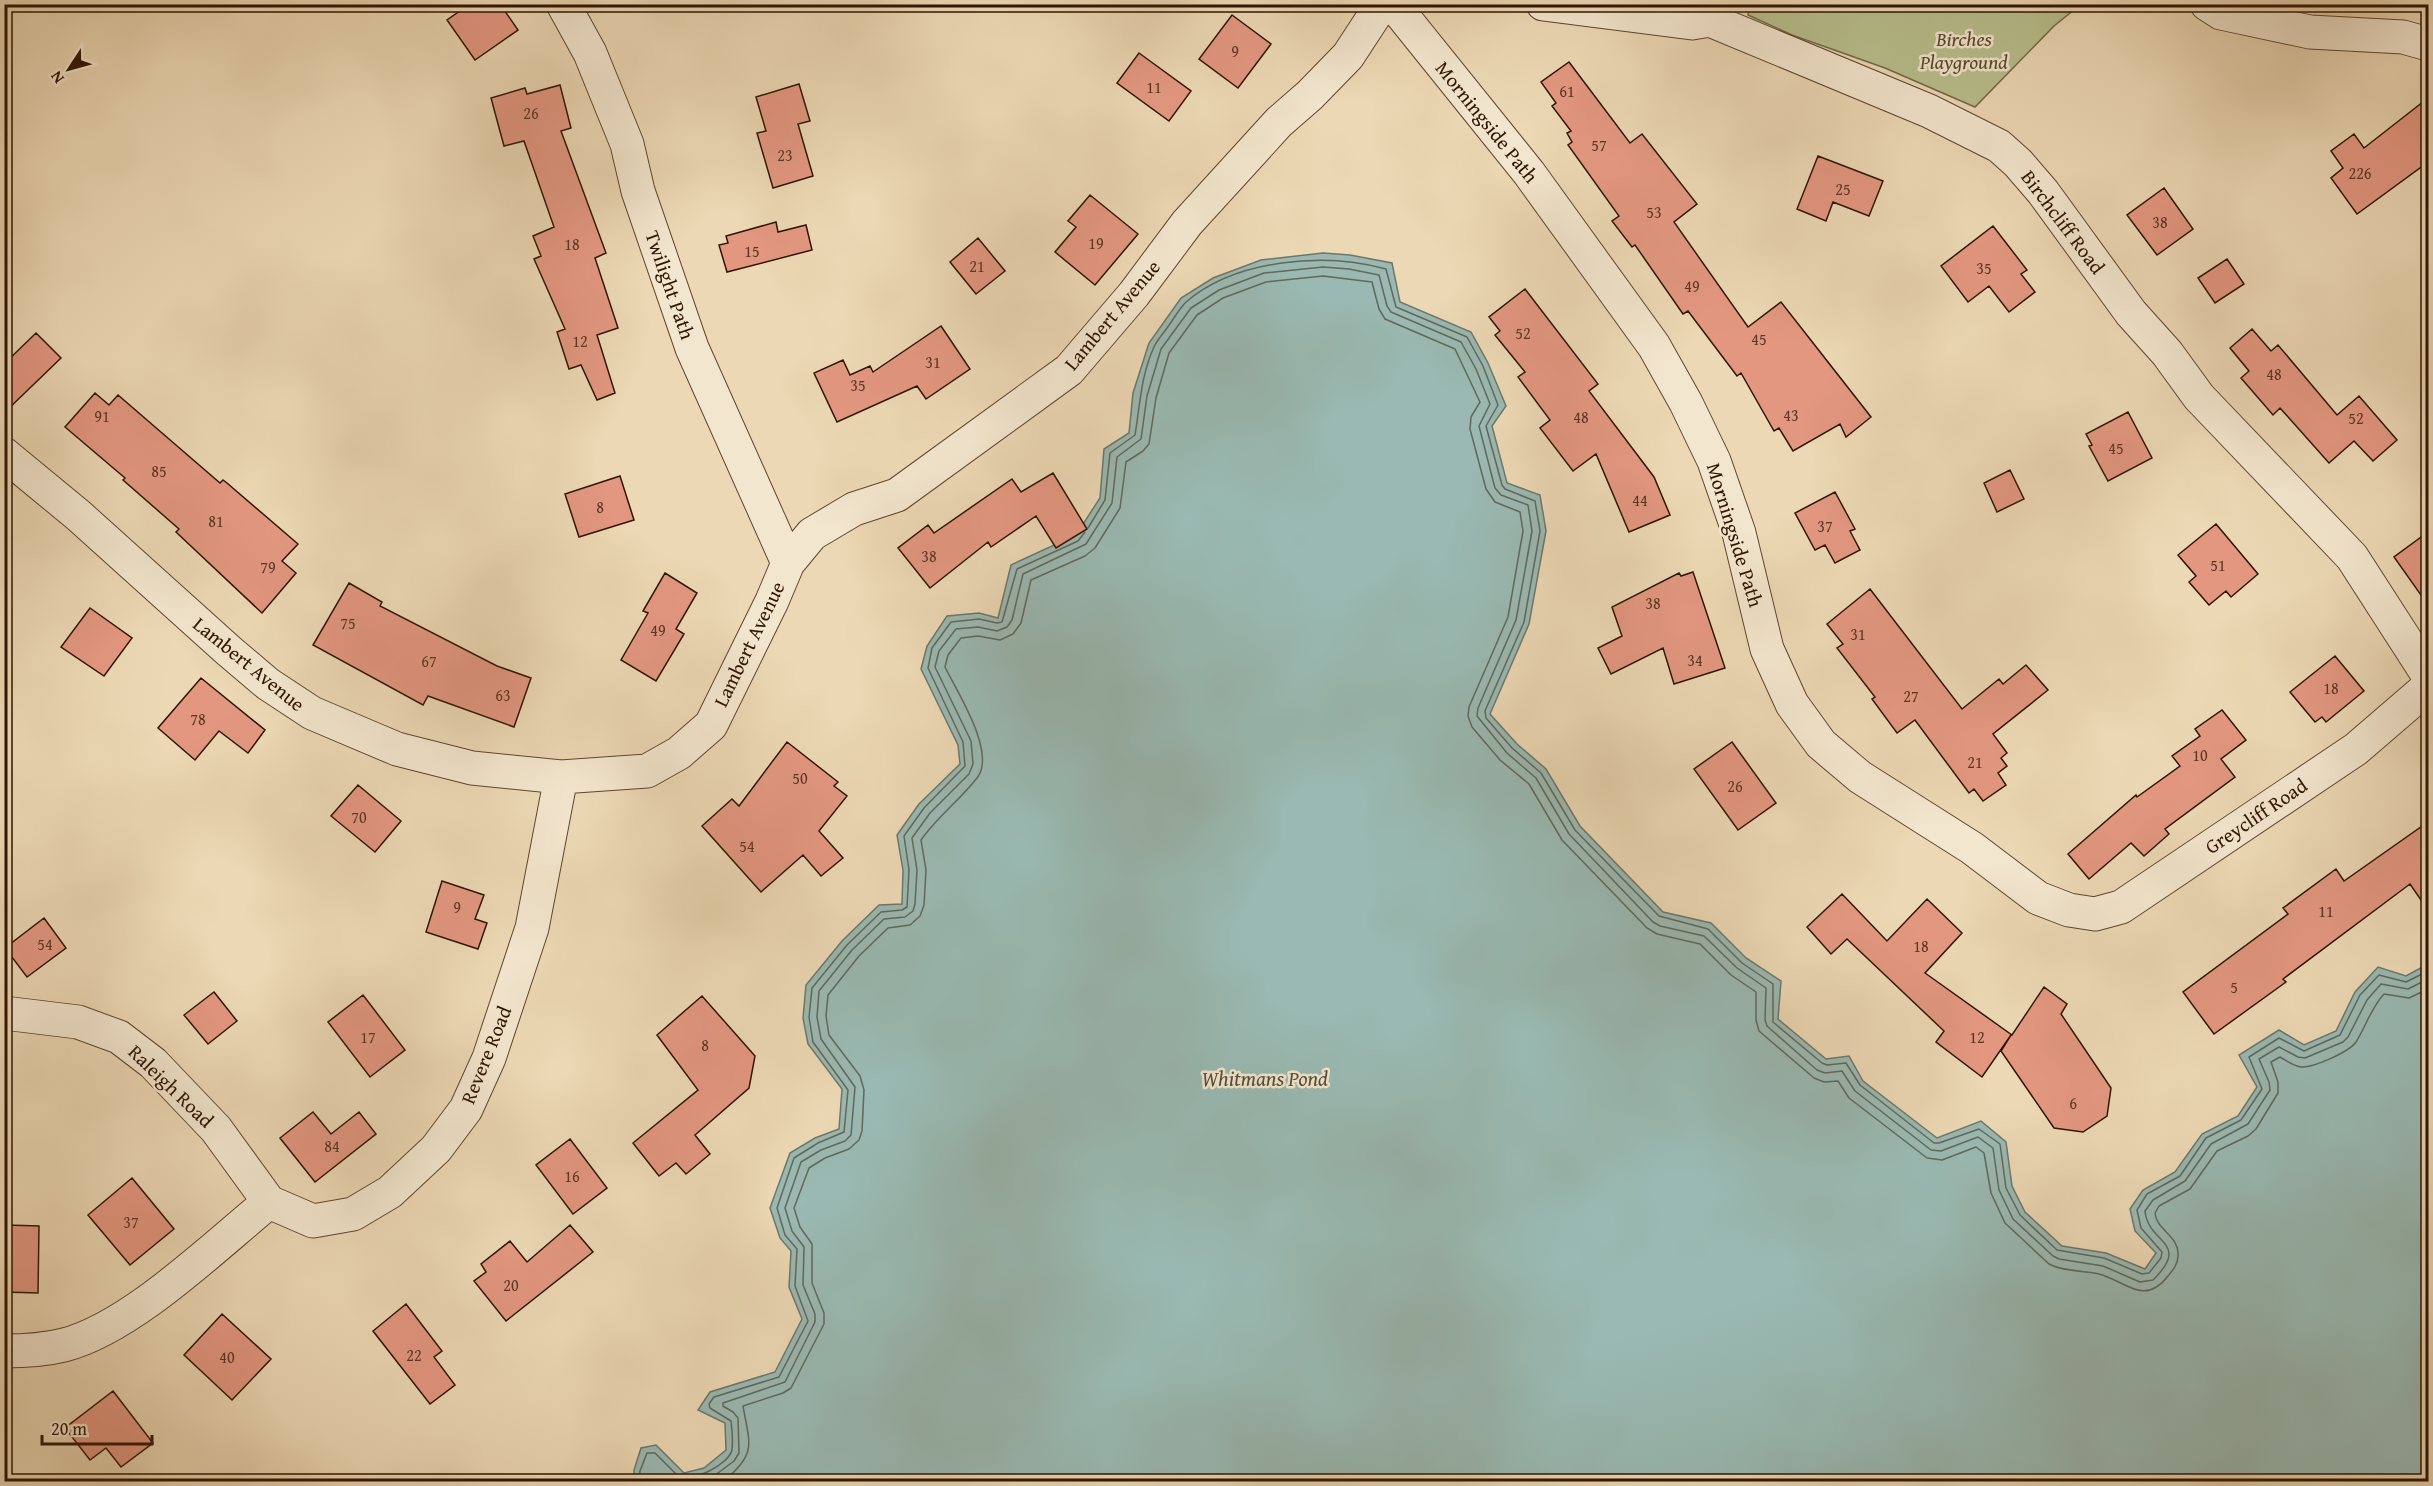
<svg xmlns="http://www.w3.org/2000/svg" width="2433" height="1486" font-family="'Gentium Book Plus',serif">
	<rect width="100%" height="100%" fill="#ecd8b4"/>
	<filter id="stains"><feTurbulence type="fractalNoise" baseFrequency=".00333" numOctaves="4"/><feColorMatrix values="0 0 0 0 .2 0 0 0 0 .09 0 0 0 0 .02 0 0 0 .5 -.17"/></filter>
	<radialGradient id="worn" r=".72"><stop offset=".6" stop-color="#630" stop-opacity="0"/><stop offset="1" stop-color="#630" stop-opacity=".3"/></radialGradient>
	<!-- green -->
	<path fill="#b8bf8d" stroke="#736a47" stroke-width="1.5" d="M1750,5V4L2080,5L2054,26L1975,107L1885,68L1792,35L1748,15Z"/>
	<!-- water -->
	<path fill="#99b9b2" stroke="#6e776b" stroke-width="1.5" d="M1323,253L1350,255L1392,263L1400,302L1471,332L1488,363L1506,406L1492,426L1507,483L1540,495L1546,531L1529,624L1490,714L1517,744L1546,769L1580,826L1663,912L1711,923L1746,958L1781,981L1778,1019L1826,1059L1849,1056L1863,1081L1937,1138L1981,1121L2006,1142L2012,1186L2025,1212L2062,1246L2106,1253L2145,1269L2156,1253L2135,1231L2130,1209L2143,1190L2175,1172L2202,1134L2238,1116L2257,1087L2239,1055L2279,1030L2304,1045L2336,1031L2355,992L2378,967L2406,976L2428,964V1481L634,1482V1470L641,1448L656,1445L684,1473L704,1468L726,1450L725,1423L698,1410L710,1392L775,1372L802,1319L789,1287L791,1251L780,1238L770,1208L790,1153L815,1138L839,1129L842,1089L808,1044L803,1018L806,985L842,941L879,905L902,904L903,870L897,835L919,804L960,764L958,745L921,669L927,646L947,616L979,613L998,618L1011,565L1076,535L1100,498L1104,449L1129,433L1133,393L1149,343L1181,298L1213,278L1261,260Z"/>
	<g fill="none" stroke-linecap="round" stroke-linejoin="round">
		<!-- shore -->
		<path stroke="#64675a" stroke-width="1.5" d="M1088,528L1105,500L1110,453L1135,435C1140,405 1141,375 1154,347C1157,340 1163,334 1167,328C1173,320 1179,309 1186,302C1236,259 1325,252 1386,269L1396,307L1467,337L1483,366L1498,405L1486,426L1502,485L1505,489L1535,501L1540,531L1524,622L1485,711L1486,718L1512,748L1541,773L1575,830L1659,916L1708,929L1742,963L1773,984V1022L1822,1063L1827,1065L1846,1063L1860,1085L1934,1143H1939L1979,1129L2000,1144L2006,1188L2020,1215L2057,1250L2104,1258L2142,1274L2149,1273L2161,1258L2162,1252L2141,1228L2137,1210L2147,1194L2180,1176L2206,1138L2241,1120L2262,1089L2249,1057L2279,1038L2304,1051L2340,1035L2360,995L2379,975L2406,982L2428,971
			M639,1482L640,1471L647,1453H655L679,1477C692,1483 729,1464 732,1450C733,1441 732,1429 731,1421L710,1408L709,1404L714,1397L779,1377L808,1321L795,1286L797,1249L785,1235L777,1208L794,1158L818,1143L844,1132L848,1090L813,1042L809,1017L812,988L847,945L881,912L902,910L907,907L909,870L904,836L924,808L965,766L963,742L928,668L932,648L951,622L979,619L997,623L1002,622L1017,569L1078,541L1085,532
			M706,1482L734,1461L739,1453L738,1418L733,1412L723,1406V1403L785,1382L815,1322V1314L803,1285L804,1247L792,1231L785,1208L801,1162L821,1150L845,1141L851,1135L855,1087L821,1039L817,1017L819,991L852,950L884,919L905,917L913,911L915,904L917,870L912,838L930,813L969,774L973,764L971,741L935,667L939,651L956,629L978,627L997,631L1007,627L1012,620L1023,574L1086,544L1112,503L1117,457L1141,439L1147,396L1161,349L1191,308L1219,290L1264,273L1323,267L1349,269L1379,275L1387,306L1391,312L1461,342L1476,369L1490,404L1479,426L1495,488L1501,495L1528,505L1532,531L1516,620L1478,708L1477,716L1507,753L1536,778L1569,834L1653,922L1660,926L1704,936L1737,968L1766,988L1765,1020L1767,1026L1817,1070L1825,1073L1842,1071L1855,1091L1931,1150L1941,1151L1978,1137L1993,1148L1999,1190L2013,1219L2053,1256L2059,1259L2103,1266L2140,1282L2153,1280C2192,1242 2148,1244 2145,1211L2153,1200L2185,1181L2211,1144L2248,1124L2270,1090L2269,1082L2259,1059L2279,1047L2298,1057L2305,1058L2343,1042L2348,1037L2367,1000L2381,984L2408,989L2428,979
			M723,1482C757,1453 750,1446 743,1406L783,1393L791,1388L824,1324V1313L812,1283V1244L800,1227L794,1208L809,1168L825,1158L849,1149L859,1140L862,1131L864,1090L860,1076L829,1035L826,1016L828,995L859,956L888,928L910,925L920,916L924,905L926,870L921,840C938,816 960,800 977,778C997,753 957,692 945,667L948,655L961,638L978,636L1000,640L1013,634L1021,623L1031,580L1085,556L1095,548L1120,508L1126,462L1143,451L1149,444L1156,398L1169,353L1197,315L1223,298L1266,282L1323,276L1372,282L1379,309L1385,319L1455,349L1480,402L1471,417L1470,429L1486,489L1495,502L1520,512L1523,531L1508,617L1469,707L1468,716L1472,727L1500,760L1529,784L1562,840L1647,928L1657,934L1700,944L1731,975L1756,992V1020L1759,1031L1814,1078L1824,1082L1838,1081L1849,1098L1927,1158L1942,1160L1976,1147L1984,1153L1991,1193L2005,1223L2049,1264C2064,1272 2082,1270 2099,1274C2126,1281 2144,1307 2168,1276C2173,1270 2178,1264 2178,1256C2180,1236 2156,1230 2155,1213L2159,1206L2190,1189L2217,1151L2248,1136L2256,1129L2278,1093V1082L2271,1062L2280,1057C2287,1061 2293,1066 2301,1067C2313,1068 2349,1052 2356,1042C2366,1026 2371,1008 2384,994L2409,998L2428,989"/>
	</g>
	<!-- building -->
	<path fill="#e39781" stroke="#2e1501" stroke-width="1.5" d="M470,4H500L518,30L475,60L447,20Z
		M1232,15L1271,44L1238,88L1199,59Z
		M1139,53L1191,91L1169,121L1117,83Z
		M1569,62L1630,143L1642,134L1697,204L1674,222L1748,327L1781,302L1871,417L1846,437L1840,424L1793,451L1779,428L1774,431L1741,373L1737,376L1688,311L1683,314L1635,245L1632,247L1612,221L1619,216L1568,145L1572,142L1567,133L1571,131L1552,106L1556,103L1541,82Z
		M799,84L810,121L798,124L813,176L773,188L757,133L766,131L756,97Z
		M560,85L571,128L561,131L606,253L595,258L618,328L597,335L615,393L597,400L581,365L569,369L557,332L565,329L534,259L541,256L533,236L554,227L524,141L504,146L491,98L525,88L527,94Z
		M2428,98V162L2357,214L2331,178L2343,168L2331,151L2354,134L2364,148Z
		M1818,156L1883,181L1869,216L1833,202L1826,221L1797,209Z
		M2164,188L2193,229L2157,255L2127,215Z
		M1090,195L1138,234L1095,285L1055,252L1076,227L1068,221Z
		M776,222L778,232L806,225L812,250L727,272L719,245L728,243L726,236Z
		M1993,226L2027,270L2021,274L2035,292L2009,312L1989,286L1968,302L1941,266Z
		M978,238L1005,271L976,294L950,262Z
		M2227,259L2244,284L2215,303L2198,278Z
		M1525,289L1598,384L1589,391L1654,477L1670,515L1629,532L1596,454L1573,471L1540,428L1550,420L1518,377L1525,372L1495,335L1500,331L1489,317Z
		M941,326L970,369L926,399L917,386L837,422L814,373L843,360L850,375L870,366L873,372Z
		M2252,329L2271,351L2278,345L2337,415L2359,396L2397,440L2373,461L2354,441L2329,463L2280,408L2273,415L2241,378L2249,371L2230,348Z
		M36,333L61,358L4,413V364Z
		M95,393L109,405L118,395L220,483L223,480L227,483L298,544L282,561L296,573L262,613L176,532L179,529L123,480L125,478L65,427Z
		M2128,412L2152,458L2108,481L2089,446L2092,445L2086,434Z
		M2010,470L2024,499L1997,512L1984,483Z
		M1053,473L1087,529L1056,548L1036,516L991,547L988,542L930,588L898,548L928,525L934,533L1012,479L1021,492Z
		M620,476L634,520L579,537L565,494Z
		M1835,492L1855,529L1850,531L1860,550L1835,563L1825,545L1815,550L1795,513Z
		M2216,524L2258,574L2231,597L2226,591L2209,605L2189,582L2196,576L2178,555Z
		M2428,532V605L2394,557Z
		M1693,572L1725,668L1674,684L1663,648L1611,674L1598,648L1622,636L1612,607L1679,573L1681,576Z
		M665,573L697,593L676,629L684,634L656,681L621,660L648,613L643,611Z
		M349,583L382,602L380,606L497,666L531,678L514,727L428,696L423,705L313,645Z
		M1870,589L1962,709L1999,679L2003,684L2026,665L2048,690L1993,734L2007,753L2001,758L2007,766L1998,773L2006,785L1983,801L1974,789L1969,793L1915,720L1897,733L1872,699L1875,697L1837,648L1843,644L1827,624Z
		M90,608L132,638L104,676L61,647Z
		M2335,656L2364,691L2326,722L2322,717L2315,722L2290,692Z
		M201,678L265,730L248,753L219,731L195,760L158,728Z
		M2222,710L2246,740L2221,759L2235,777L2165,829L2169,834L2144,856L2131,843L2089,879L2068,854L2136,795L2137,797L2180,766L2172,756L2200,736L2195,729Z
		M787,742L838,782L834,786L847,796L819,831L843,858L821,876L803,855L761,892L702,826L732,799L739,806Z
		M1732,742L1776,803L1738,830L1694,769Z
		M358,785L401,821L375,852L331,816Z
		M2428,822V910L2410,884L2283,979L2286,982L2214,1034L2183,992L2288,914L2283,908L2336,869L2344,881Z
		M442,881L484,895L475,919L487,923L478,949L426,932Z
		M1842,894L1887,941L1927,899L1962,933L1925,973L2012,1035L2044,987L2067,1004L2061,1014L2111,1088L2107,1116L2083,1132L2054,1128L2001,1051L2011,1035L1982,1077L1936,1042L1944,1031L1847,939L1831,954L1807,927Z
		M44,918L66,948L27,977L5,948Z
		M214,992L237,1021L208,1044L184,1015Z
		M363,995L405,1050L370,1077L328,1022Z
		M702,996L755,1056L749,1088L695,1135L710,1154L686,1174L676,1163L659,1176L633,1143L698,1090L657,1035Z
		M313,1112L331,1134L359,1112L376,1134L315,1182L280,1138Z
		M570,1139L607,1188L573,1214L536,1165Z
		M132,1178L174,1229L130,1265L88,1215Z
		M6,1225L39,1226L38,1293L4,1292Z
		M570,1225L593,1252L506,1321L474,1281L486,1272L481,1264L510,1241L527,1262Z
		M406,1304L442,1351L434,1357L455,1385L430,1404L373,1331Z
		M222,1314L271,1359L232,1400L184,1355Z
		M113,1391L153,1443L121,1467L106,1448L90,1460L65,1428Z"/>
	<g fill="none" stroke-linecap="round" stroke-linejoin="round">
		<defs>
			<path id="minor" d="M563,4L590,53L627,144L638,191L692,348L788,563
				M1393,4L1529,173L1654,346L1686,403L1714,461L1739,533L1767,649L1792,704L1821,744L1860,777L1972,848L2038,898L2069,910L2095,914L2121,907L2356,749L2428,687
				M1543,4L1692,23L1710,20L1929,111L1999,146L2018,163L2043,192L2131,313L2167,353L2199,397L2352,557L2428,675
				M2207,4L2221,13L2310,32L2403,37L2428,44
				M4,454L78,515L229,651L268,684L312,713L397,749L472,768L561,777L647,771L679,753L711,725L772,601L788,563L812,534L854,509L897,495L1069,370L1134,294L1187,223L1279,122L1310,95L1348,56L1382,4
				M4,1013L78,1022L119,1037L153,1063L216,1129L269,1202
				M4,1351C24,1351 44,1350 64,1345C131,1328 215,1246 269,1202L313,1221L353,1214L390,1192L436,1149L466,1109L489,1058L532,928L561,777"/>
		</defs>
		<!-- minor casing -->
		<use href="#minor" stroke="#5e462e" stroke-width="35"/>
		<!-- minor -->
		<use href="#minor" stroke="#f3e6ce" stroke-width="33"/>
	</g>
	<g text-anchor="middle" stroke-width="5" stroke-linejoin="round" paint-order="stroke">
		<!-- number labels -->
		<g font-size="16" fill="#5b3621">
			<text x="1235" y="57">9</text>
			<text x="1154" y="93">11</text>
			<text x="1567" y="97">61</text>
			<text x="531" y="119">26</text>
			<text x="1599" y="151">57</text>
			<text x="785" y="161">23</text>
			<text x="2360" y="179">226</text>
			<text x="1843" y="195">25</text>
			<text x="1654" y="218">53</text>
			<text x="2160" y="228">38</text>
			<text x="1096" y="249">19</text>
			<text x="572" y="250">18</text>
			<text x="752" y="257">15</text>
			<text x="977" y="272">21</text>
			<text x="1984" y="274">35</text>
			<text x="1692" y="292">49</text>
			<text x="1523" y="339">52</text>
			<text x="1759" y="345">45</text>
			<text x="580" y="347">12</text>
			<text x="933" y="368">31</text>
			<text x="2274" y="380">48</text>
			<text x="858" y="391">35</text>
			<text x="1791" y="421">43</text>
			<text x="102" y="422">91</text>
			<text x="1581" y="423">48</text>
			<text x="2356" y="424">52</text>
			<text x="2116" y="454">45</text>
			<text x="159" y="477">85</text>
			<text x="1640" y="506">44</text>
			<text x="600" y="513">8</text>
			<text x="216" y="527">81</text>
			<text x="1825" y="532">37</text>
			<text x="929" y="562">38</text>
			<text x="2218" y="571">51</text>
			<text x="268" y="573">79</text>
			<text x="1653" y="609">38</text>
			<text x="348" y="629">75</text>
			<text x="658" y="636">49</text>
			<text x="1858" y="640">31</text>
			<text x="1695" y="666">34</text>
			<text x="429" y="667">67</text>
			<text x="2331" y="694">18</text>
			<text x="503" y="701">63</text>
			<text x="1911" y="702">27</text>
			<text x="198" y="725">78</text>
			<text x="2200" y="761">10</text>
			<text x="1975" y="768">21</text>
			<text x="800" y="784">50</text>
			<text x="1735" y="792">26</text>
			<text x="359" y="823">70</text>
			<text x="747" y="852">54</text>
			<text x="457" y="913">9</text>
			<text x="2326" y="917">11</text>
			<text x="45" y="950">54</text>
			<text x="1921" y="952">18</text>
			<text x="2234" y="993">5</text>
			<text x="368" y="1043">17</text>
			<text x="1977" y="1043">12</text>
			<text x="705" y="1051">8</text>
			<text x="2073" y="1109">6</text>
			<text x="332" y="1152">84</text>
			<text x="572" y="1182">16</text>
			<text x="131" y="1228">37</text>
			<text x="511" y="1291">20</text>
			<text x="414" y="1361">22</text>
			<text x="227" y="1363">40</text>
		</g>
		<!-- park labels -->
		<g font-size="20" font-style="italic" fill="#57482b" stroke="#f3e6ce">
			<text x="1964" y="46">Birches<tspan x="1964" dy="23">Playground</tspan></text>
		</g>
		<!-- street labels -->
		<g font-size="20" fill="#2e1501" stroke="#f3e6ce">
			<text transform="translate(1487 122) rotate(51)" y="7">Morningside Path</text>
			<text transform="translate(2063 222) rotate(53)" y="7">Birchcliff Road</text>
			<text transform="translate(670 285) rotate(71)" y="7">Twilight Path</text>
			<text transform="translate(1112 315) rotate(-50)" y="7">Lambert Avenue</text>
			<text transform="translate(1735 535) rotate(73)" y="7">Morningside Path</text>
			<text transform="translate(749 644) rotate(-64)" y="7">Lambert Avenue</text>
			<text transform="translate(249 664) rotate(39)" y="7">Lambert Avenue</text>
			<text transform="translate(2256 816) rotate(-34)" y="7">Greycliff Road</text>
			<text transform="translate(486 1055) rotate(-68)" y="7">Revere Road</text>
			<text transform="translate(171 1086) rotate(44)" y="7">Raleigh Road</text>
		</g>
		<!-- water labels -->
		<g font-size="21" font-style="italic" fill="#534e3f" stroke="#f3e6ce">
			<text x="1265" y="1086">Whitmans Pond</text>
		</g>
	</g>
	<!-- margin -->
	<rect width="2433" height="1486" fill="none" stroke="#ecd8b4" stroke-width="24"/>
	<rect x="6" y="6" width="2421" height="1474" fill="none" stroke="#2e1501" stroke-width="3"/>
	<rect x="12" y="12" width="2409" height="1462" fill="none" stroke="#2e1501" stroke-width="1.5"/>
	<!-- north arrow -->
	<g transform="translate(69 69) rotate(234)" stroke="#f3e6ce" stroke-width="4.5" paint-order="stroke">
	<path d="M0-4.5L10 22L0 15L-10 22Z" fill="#2e1501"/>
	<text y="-9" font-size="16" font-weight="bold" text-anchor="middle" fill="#2e1501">N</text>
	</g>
	<!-- scale -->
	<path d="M42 1435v9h110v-9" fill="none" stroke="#2e1501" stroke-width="3"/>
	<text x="51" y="1435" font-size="18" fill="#2e1501" stroke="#f3e6ce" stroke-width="4.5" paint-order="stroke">20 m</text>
	<rect width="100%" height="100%" filter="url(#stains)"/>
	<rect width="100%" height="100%" fill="url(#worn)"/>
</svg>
